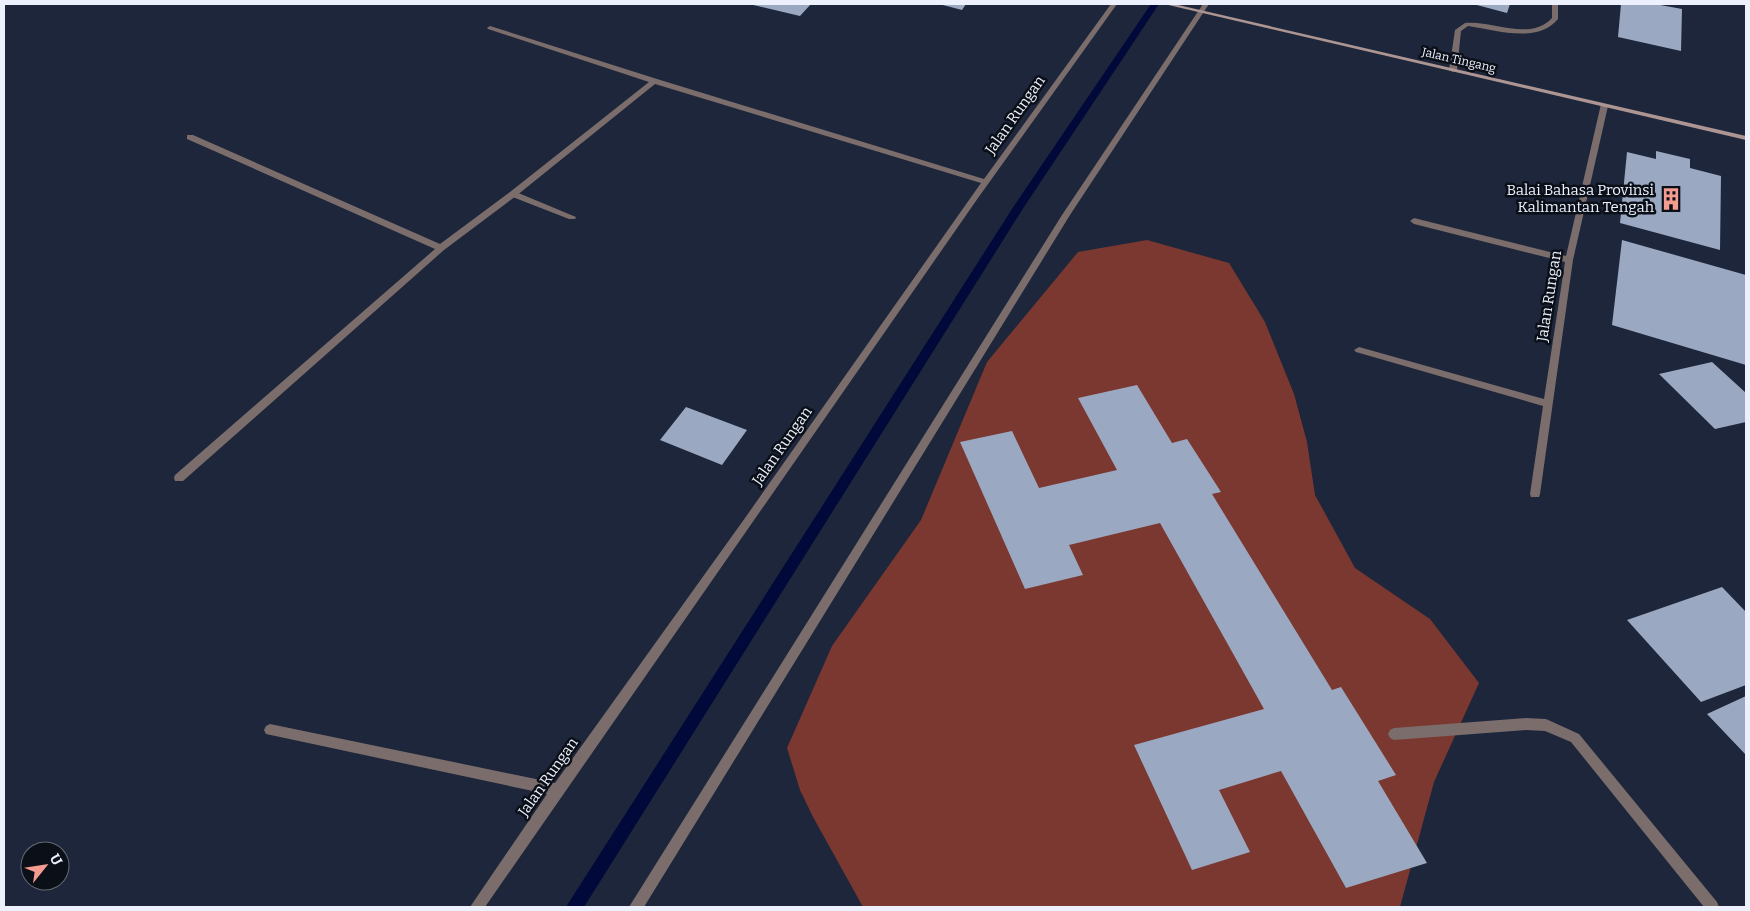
<svg xmlns="http://www.w3.org/2000/svg" width="1750" height="911" font-family="Bitter,serif">
	<rect width="100%" height="100%" fill="#1d263a"/>
	<!-- forest -->
	<path fill="#7a3830" d="M1147,240L1229,263L1265,322L1294,394L1307,442L1315,495L1355,568L1430,619L1479,683L1434,782L1400,907H863L813,817L800,790L787,748L832,646L921,520L987,362L1078,252Z"/>
	<g fill="none" stroke-linecap="round" stroke-linejoin="round">
		<!-- stream -->
		<path fill="#01093a" fill-rule="evenodd" d="M1151,4H1159L1022,210L584,907H566L1012,209Z"/>
	</g>
	<!-- building -->
	<path fill="#9ba8c2" d="M749,4H811L800,16Z
		M939,4H966L962,10Z
		M1473,4H1510L1507,13Z
		M1621,4H1655L1682,9L1681,51L1618,37Z
		M1656,151L1690,159V168L1721,176L1720,250L1620,223L1627,152L1656,159Z
		M1622,240L1746,275V365L1612,325Z
		M1712,362L1746,393V422L1715,429L1659,374Z
		M1137,385L1172,443L1187,439L1221,492L1212,494L1332,690L1341,687L1396,775L1378,781L1427,863L1346,888L1281,771L1219,790L1250,852L1192,870L1134,745L1264,709L1160,523L1069,545L1083,575L1025,589L960,442L1012,431L1039,488L1117,470L1078,398Z
		M686,407L747,430L722,465L660,440Z
		M1722,587L1746,612V685L1701,702L1627,620Z
		M1746,696V755L1707,714Z"/>
	<g fill="none" stroke-linecap="round" stroke-linejoin="round">
		<!-- service -->
		<path fill="#7b6d6b" fill-rule="evenodd" d="M1552,4H1558V19C1538,44 1495,30 1468,26L1461,31L1457,70L1453,72L1449,70L1455,30L1465,23C1492,20 1530,42 1552,18Z
			M510,192H516L576,217L575,219H569L510,196Z
			M1526,718L1546,719L1579,734L1717,902L1719,907H1704L1571,742L1545,731L1526,730L1394,740L1390,738L1388,734L1390,730L1394,728Z"/>
		<!-- minor -->
		<path fill="#7b6d6b" fill-rule="evenodd" d="M1111,4H1117L978,198L485,907H470L547,794L266,734L264,730L266,726L270,724L555,783L745,518L981,183L655,84L516,196L444,250L183,481H175L174,478L175,475L435,249L187,139V135H193L440,244L510,192L649,82L488,29L487,28L490,26L657,79L984,179Z
			M1203,4H1209L1070,215L644,907H629L1062,215Z
			M1601,104L1608,106L1573,260L1540,494L1539,497H1531L1530,494L1543,406L1356,352L1354,350L1359,347L1544,399L1565,262L1414,224L1410,221L1414,218L1566,256Z"/>
		<!-- secondary -->
		<path fill="#ac9592" fill-rule="evenodd" d="M1164,4H1174L1746,136V140Z"/>
	</g>
	<!-- icons -->
	<defs>
		<symbol id="building-bare" viewBox="-9 -9 18 18"><path d="M-4-6H4V6H1V3H-1V6H-4ZM-2.5-4.3h1.7v1.8h-1.7ZM.8-4.3h1.7v1.8H.8ZM-2.5-1h1.7V.8h-1.7ZM.8-1h1.7V.8H.8Z" fill="#f59c90" stroke="#0b0f18" stroke-width="2.5" paint-order="stroke"/></symbol>
	</defs>
	<g fill-rule="evenodd">
		<use href="#building-bare" x="1655" y="183" width="32" height="32"/>
	</g>
	<g text-anchor="middle" stroke-width="5" stroke-linejoin="round" paint-order="stroke">
		<!-- far-street labels -->
		<g font-size="12" fill="#ecf1fd" stroke="#0b0f18">
			<text transform="translate(1459 60) rotate(13)" y="4">Jalan Tingang</text>
		</g>
		<!-- street labels -->
		<g font-size="15" fill="#ecf1fd" stroke="#0b0f18">
			<text transform="translate(1015 115) rotate(-55)" y="5">Jalan Rungan</text>
			<text transform="translate(1549 296) rotate(-81)" y="5">Jalan Rungan</text>
			<text transform="translate(782 446) rotate(-55)" y="5">Jalan Rungan</text>
			<text transform="translate(548 777) rotate(-55)" y="5">Jalan Rungan</text>
		</g>
		<!-- poi labels -->
		<g font-size="15" fill="#ecf1fd" stroke="#0b0f18" text-anchor="end">
			<text x="1654" y="195">Balai Bahasa Provinsi<tspan x="1654" dy="17">Kalimantan Tengah</tspan></text>
		</g>
	</g>
	<!-- border -->
	<rect width="1750" height="911" fill="none" stroke="#ecf1fd" stroke-width="10"/>
	<!-- north arrow -->
	<g transform="translate(45 866) rotate(60)"><circle r="24" fill="#0b0f18" stroke="#656974"/>
	<path d="M0-4L9 19L0 12L-9 19Z" fill="#f59c90"/>
	<text y="-8" font-size="14" font-weight="bold" text-anchor="middle" fill="#ecf1fd">U</text>
	</g>
</svg>
